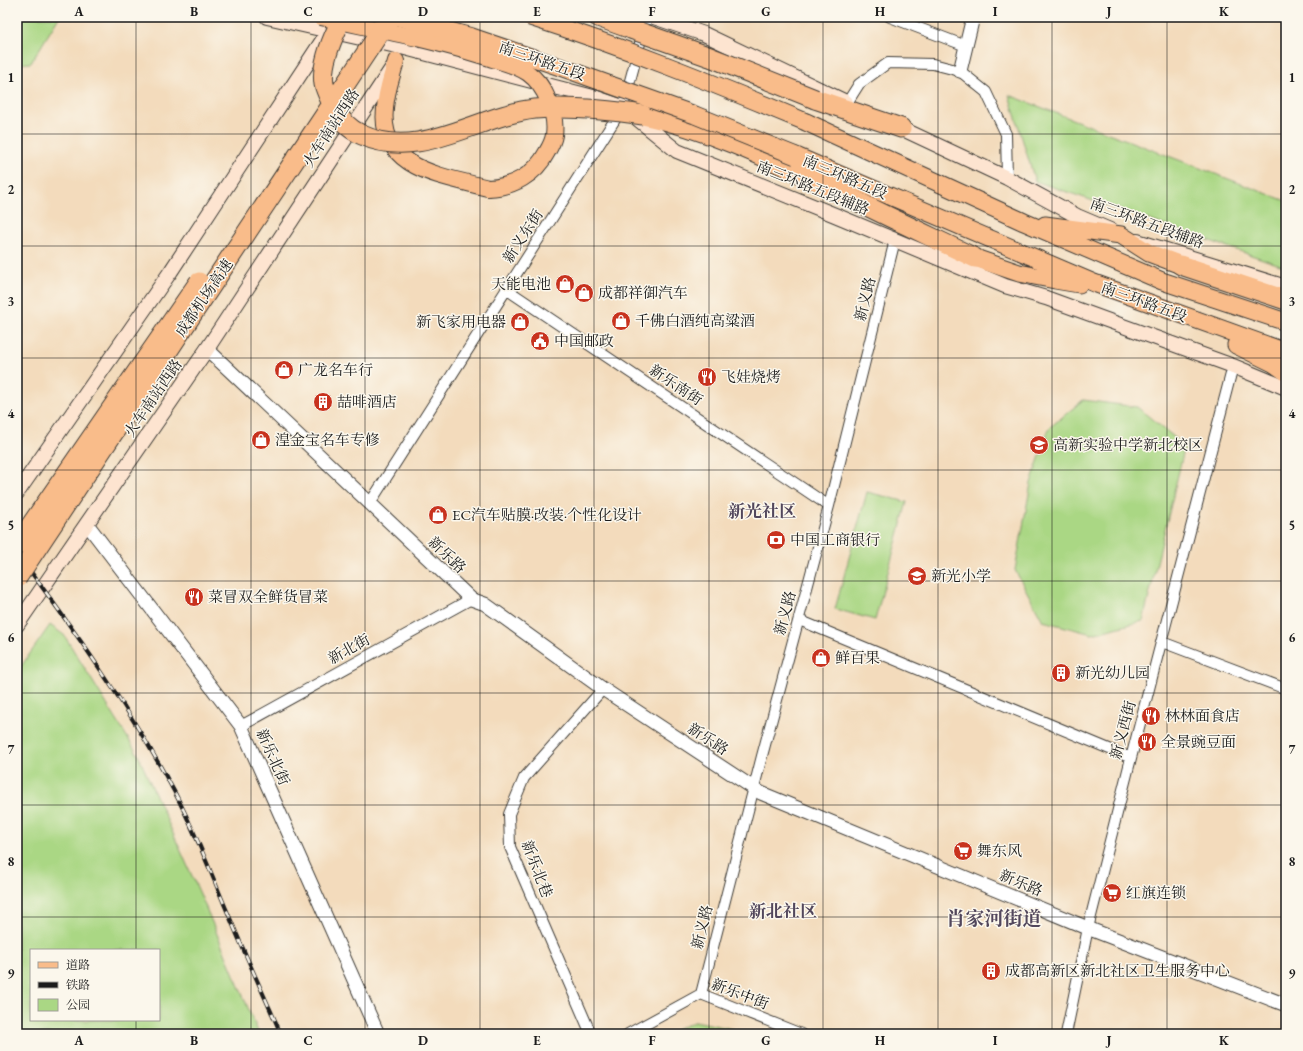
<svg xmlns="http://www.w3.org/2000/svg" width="1303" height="1051" font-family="'EB Garamond','Noto Serif SC',serif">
	<rect width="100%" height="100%" fill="#fbf7ec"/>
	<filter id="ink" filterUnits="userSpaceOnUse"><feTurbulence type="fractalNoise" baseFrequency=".025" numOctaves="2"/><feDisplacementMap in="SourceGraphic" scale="8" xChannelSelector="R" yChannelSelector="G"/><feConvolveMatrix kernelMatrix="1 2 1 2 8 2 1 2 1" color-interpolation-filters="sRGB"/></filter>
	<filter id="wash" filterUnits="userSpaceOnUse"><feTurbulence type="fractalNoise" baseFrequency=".012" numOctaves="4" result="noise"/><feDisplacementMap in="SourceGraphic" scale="16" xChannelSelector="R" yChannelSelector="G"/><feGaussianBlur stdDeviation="0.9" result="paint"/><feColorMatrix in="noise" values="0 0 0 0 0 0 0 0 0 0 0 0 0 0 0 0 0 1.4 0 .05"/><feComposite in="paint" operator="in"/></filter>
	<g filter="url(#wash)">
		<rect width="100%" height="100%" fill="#f3dbbc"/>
		<!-- green -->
		<path fill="#aad784" stroke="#637a50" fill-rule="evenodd" d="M17,17H59L31,63L17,64Z
			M1009,95L1286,201V267L1035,181Z
			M1083,400L1137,407L1185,446L1143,621L1092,634L1043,621L1015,570L1031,483L1049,428Z
			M867,492L907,502L875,620L835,609Z
			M50,625L64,635L137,753L201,896L259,1034H17V672ZM31,950H159V1020H31Z
			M695,1021L756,1034H667Z"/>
	</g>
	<g filter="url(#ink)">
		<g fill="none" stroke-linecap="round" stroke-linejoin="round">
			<defs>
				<path id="minor" d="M890,17L966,46
					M847,103L859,84L888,63L933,64L960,71L986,92L1006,134L1007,178
					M506,289L829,506
					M370,503L623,107L647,17
					M799,620L1131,758
					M1162,642L1286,689
					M241,726L471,599
					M701,994L762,756L829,506L895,240
					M701,994L801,1034
					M591,1034L510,847L509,814L524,778L603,689
					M628,1034L701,994
					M1066,1034L1088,928L1131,758L1233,366"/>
				<path id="tertiary" d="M960,71L973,17
					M207,349L471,599L485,604L603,689L761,793L1095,931L1286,1005
					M87,524L241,726L378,1034"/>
				<path id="secondary" d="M267,17L405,48L597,98L623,107L677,151L835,215L1005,286L1046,298L1233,366L1286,388
					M654,17L704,34L846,102
					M892,124L1007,178L1077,216L1110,230
					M1137,241L1286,287
					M17,493L171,271L330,29
					M17,625L207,349L392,68"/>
				<path id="primary" d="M396,61C392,76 386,92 385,108C378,170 444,176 488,188"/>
				<path id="trunk" d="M806,122L1024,222L1162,281L1286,322
					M796,156L1094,283L1286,352
					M1045,225L1121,235L1149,253L1181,265
					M975,258L1019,273L1055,280L1079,284
					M1236,345L1273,363L1286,372"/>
				<path id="motorway" d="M598,17L631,29
					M815,99L901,128
					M643,115C708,129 766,157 824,185C874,210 925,234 975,258
					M1181,265L1286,300"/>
			</defs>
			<!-- minor casing -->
			<use href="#minor" stroke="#3c3934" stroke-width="12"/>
			<!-- tertiary casing -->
			<use href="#tertiary" stroke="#3c3934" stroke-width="15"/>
			<!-- secondary casing -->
			<use href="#secondary" stroke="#3c3934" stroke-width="16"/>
			<!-- primary casing -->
			<use href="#primary" stroke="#3c3934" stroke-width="18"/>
			<!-- trunk casing -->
			<use href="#trunk" stroke="#3c3934" stroke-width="19"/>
			<!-- motorway casing -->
			<use href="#motorway" stroke="#3c3934" stroke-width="21"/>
			<!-- minor -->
			<use href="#minor" stroke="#fff" stroke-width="10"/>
			<!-- tertiary -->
			<use href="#tertiary" stroke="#fff" stroke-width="13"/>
			<!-- secondary -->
			<use href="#secondary" stroke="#fde4d0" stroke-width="14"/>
			<!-- primary -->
			<use href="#primary" stroke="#f9bc8a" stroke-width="16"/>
			<!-- trunk -->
			<use href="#trunk" stroke="#f9bc8a" stroke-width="17"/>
			<!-- motorway -->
			<use href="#motorway" stroke="#f9bc8a" stroke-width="19"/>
			<defs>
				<path id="rail" d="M17,553C74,630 130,708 175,793C196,833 212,876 230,918C246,957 264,995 281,1034"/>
			</defs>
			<!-- rail casing -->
			<use href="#rail" stroke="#1c1c1c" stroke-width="4"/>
			<!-- rail -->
			<use href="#rail" stroke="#fbf7ec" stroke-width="2.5" stroke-dasharray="8" stroke-linecap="butt"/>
			<defs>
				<path id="primary-bridge" d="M321,17C375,29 430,39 483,56C498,61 515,64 528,73C545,85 557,114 554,135C553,141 550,147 547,152C535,175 513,187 488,188"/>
				<path id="trunk-bridge" d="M398,17L472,37L560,67L695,115L796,156
					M530,17C624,47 715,84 806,122"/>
				<path id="motorway-bridge" d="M337,29C330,44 321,66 324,84C326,92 330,99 333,106C339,119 349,129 362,135C420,162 478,115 535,109C571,106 608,110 643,115
					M631,29L710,57L815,99
					M17,545L199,282
					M17,578L390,17"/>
			</defs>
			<!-- primary-bridge casing -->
			<use href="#primary-bridge" stroke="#3c3934" stroke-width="18" stroke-linecap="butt"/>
			<!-- trunk-bridge casing -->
			<use href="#trunk-bridge" stroke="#3c3934" stroke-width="19" stroke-linecap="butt"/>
			<!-- motorway-bridge casing -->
			<use href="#motorway-bridge" stroke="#3c3934" stroke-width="21" stroke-linecap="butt"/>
			<!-- primary-bridge -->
			<use href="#primary-bridge" stroke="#f9bc8a" stroke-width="16"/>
			<!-- trunk-bridge -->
			<use href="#trunk-bridge" stroke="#f9bc8a" stroke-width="17"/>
			<!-- motorway-bridge -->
			<use href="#motorway-bridge" stroke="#f9bc8a" stroke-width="19"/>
		</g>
	</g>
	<!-- grid -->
	<path fill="none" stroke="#1c1c1c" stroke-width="1" stroke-opacity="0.55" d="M136,17V950M251,17V1034M365,17V1034M480,17V1034M594,17V1034M709,17V1034M823,17V1034M938,17V1034M1052,17V1034M1167,17V1034M17,134H1286M17,246H1286M17,358H1286M17,470H1286M17,581H1286M17,693H1286M17,805H1286M17,917H1286M136,1020V1034"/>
	<!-- icons -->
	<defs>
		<symbol id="shop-disc" viewBox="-11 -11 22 22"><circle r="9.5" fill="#c8321e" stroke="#fbf7ec"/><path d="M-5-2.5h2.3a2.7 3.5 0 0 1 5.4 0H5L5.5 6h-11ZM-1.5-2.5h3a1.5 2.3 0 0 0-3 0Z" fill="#fff"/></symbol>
		<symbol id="civic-disc" viewBox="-11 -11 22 22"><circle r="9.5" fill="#c8321e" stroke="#fbf7ec"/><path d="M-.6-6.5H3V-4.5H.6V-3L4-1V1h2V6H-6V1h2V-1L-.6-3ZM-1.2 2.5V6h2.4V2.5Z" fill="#fff"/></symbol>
		<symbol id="restaurant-disc" viewBox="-11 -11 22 22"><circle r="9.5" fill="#c8321e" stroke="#fbf7ec"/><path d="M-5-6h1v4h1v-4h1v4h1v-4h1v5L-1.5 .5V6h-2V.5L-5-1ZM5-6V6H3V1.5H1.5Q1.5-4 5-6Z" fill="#fff"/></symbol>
		<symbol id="building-disc" viewBox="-11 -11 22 22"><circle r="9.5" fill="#c8321e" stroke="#fbf7ec"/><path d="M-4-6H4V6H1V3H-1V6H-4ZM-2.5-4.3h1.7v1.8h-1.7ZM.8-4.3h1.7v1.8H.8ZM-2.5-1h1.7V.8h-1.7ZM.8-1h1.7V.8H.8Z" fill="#fff"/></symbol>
		<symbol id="school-disc" viewBox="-11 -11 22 22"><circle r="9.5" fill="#c8321e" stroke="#fbf7ec"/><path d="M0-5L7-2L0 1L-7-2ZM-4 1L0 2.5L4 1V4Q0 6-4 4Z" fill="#fff"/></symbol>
		<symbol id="bank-disc" viewBox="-11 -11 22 22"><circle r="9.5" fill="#c8321e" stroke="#fbf7ec"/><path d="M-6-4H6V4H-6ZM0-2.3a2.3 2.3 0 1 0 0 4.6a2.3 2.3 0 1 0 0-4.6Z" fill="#fff"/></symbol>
		<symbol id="supermarket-disc" viewBox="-11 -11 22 22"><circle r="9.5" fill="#c8321e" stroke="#fbf7ec"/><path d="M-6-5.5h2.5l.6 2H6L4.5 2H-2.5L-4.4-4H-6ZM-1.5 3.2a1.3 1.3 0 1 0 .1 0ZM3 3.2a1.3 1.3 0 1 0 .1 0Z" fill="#fff"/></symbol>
	</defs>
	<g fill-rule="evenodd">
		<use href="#shop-disc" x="554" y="273" width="22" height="22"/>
		<use href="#shop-disc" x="573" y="282" width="22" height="22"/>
		<use href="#shop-disc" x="610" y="310" width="22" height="22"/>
		<use href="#shop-disc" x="509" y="311" width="22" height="22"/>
		<use href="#civic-disc" x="529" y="330" width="22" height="22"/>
		<use href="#shop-disc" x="273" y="359" width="22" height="22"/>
		<use href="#restaurant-disc" x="696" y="366" width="22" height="22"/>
		<use href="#building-disc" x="312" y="391" width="22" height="22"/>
		<use href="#shop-disc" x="250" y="429" width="22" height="22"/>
		<use href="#school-disc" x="1028" y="434" width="22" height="22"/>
		<use href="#shop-disc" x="427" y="504" width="22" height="22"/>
		<use href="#bank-disc" x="765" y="529" width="22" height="22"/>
		<use href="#school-disc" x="906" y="565" width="22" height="22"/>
		<use href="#restaurant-disc" x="183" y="586" width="22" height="22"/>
		<use href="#shop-disc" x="810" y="647" width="22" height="22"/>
		<use href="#building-disc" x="1050" y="662" width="22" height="22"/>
		<use href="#restaurant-disc" x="1140" y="705" width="22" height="22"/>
		<use href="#restaurant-disc" x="1136" y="731" width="22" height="22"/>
		<use href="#supermarket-disc" x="952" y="840" width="22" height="22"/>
		<use href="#supermarket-disc" x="1101" y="882" width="22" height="22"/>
		<use href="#building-disc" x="980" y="960" width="22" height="22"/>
	</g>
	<g text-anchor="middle" stroke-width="3" stroke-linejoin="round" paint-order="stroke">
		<!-- street labels -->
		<g font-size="15" fill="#1c1c1c" stroke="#fbf7ec">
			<text transform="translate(542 61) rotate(19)" y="5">南三环路五段</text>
			<text transform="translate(331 128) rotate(-57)" y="5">火车南站西路</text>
			<text transform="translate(845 177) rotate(23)" y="5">南三环路五段</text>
			<text transform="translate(813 188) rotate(22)" y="5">南三环路五段辅路</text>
			<text transform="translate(1147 223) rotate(20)" y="5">南三环路五段辅路</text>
			<text transform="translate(523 236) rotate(-57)" y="5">新义东街</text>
			<text transform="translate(204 298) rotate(-56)" y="5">成都机场高速</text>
			<text transform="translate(865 299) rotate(-76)" y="5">新义路</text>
			<text transform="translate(1144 302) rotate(20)" y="5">南三环路五段</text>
			<text transform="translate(676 385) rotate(34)" y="5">新乐南街</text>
			<text transform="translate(153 398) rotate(-56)" y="5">火车南站西路</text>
			<text transform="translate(447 555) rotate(44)" y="5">新乐路</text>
			<text transform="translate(785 613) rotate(-75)" y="5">新义路</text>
			<text transform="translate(349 649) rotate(-29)" y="5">新北街</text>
			<text transform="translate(1123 730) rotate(-75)" y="5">新义西街</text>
			<text transform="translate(708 739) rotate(33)" y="5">新乐路</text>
			<text transform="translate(273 757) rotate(66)" y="5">新乐北街</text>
			<text transform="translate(537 869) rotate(69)" y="5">新乐北巷</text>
			<text transform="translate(1021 883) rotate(23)" y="5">新乐路</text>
			<text transform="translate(702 927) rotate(-76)" y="5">新义路</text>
			<text transform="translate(740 994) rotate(21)" y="5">新乐中街</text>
		</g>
		<!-- poi labels -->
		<g font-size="15" fill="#1c1c1c" stroke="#fbf7ec" text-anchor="start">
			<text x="551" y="289" text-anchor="end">天能电池</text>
			<text x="598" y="298">成都祥御汽车</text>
			<text x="635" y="326">千佛白酒纯高粱酒</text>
			<text x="506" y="327" text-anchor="end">新飞家用电器</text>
			<text x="554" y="346">中国邮政</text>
			<text x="298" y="375">广龙名车行</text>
			<text x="721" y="382">飞娃烧烤</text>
			<text x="337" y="407">喆啡酒店</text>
			<text x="275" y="445">湟金宝名车专修</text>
			<text x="1053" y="450">高新实验中学新北校区</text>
			<text x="452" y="520">EC汽车贴膜·改装·个性化设计</text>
			<text x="790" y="545">中国工商银行</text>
			<text x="931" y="581">新光小学</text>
			<text x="208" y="602">菜冒双全鲜货冒菜</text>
			<text x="835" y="663">鲜百果</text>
			<text x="1075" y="678">新光幼儿园</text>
			<text x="1165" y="721">林林面食店</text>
			<text x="1161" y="747">全景豌豆面</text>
			<text x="977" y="856">舞东风</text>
			<text x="1126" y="898">红旗连锁</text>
			<text x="1005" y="976">成都高新区新北社区卫生服务中心</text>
		</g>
		<!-- quarter labels -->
		<g font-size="17" font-weight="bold" fill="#52475c" stroke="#fbf7ec">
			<text x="762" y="517">新光社区</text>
			<text x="783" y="917">新北社区</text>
		</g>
		<!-- district labels -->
		<g font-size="19" font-weight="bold" fill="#52475c" stroke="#fbf7ec">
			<text x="994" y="925">肖家河街道</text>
		</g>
	</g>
	<!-- margin -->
	<rect width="1303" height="1051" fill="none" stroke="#fbf7ec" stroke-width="44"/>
	<!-- legend -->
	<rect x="30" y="949" width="130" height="72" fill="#fbf7ec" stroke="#a29f99"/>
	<rect x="38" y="962" width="20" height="6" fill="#f9bc8a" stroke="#a29f99"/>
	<text x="66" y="969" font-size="12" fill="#1c1c1c">道路</text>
	<rect x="38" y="982" width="20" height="6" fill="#1c1c1c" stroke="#a29f99"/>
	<text x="66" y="989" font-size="12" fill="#1c1c1c">铁路</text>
	<rect x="38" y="999" width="20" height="12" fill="#aad784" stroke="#a29f99"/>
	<text x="66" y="1009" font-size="12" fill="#1c1c1c">公园</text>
	<rect x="22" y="22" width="1259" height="1007" fill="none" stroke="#1c1c1c" stroke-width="1.5"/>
	<g font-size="13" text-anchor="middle" font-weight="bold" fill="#1c1c1c">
		<text x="79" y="16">A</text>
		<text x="194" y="16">B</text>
		<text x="308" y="16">C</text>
		<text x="423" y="16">D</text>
		<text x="537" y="16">E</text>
		<text x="652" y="16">F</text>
		<text x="766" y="16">G</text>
		<text x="880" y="16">H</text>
		<text x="995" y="16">I</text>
		<text x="1109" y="16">J</text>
		<text x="1224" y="16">K</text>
		<text x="11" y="82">1</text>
		<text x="1292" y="82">1</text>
		<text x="11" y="194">2</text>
		<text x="1292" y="194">2</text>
		<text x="11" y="306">3</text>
		<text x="1292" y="306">3</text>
		<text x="11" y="418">4</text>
		<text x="1292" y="418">4</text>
		<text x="11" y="530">5</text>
		<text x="1292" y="530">5</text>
		<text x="11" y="642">6</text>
		<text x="1292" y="642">6</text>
		<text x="11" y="754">7</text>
		<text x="1292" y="754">7</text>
		<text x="11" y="866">8</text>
		<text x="1292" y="866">8</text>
		<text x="11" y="978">9</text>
		<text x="1292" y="978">9</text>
		<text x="79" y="1045">A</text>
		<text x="194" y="1045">B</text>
		<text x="308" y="1045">C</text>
		<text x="423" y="1045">D</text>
		<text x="537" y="1045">E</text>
		<text x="652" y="1045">F</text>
		<text x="766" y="1045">G</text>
		<text x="880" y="1045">H</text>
		<text x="995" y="1045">I</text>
		<text x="1109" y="1045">J</text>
		<text x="1224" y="1045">K</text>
	</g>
</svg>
